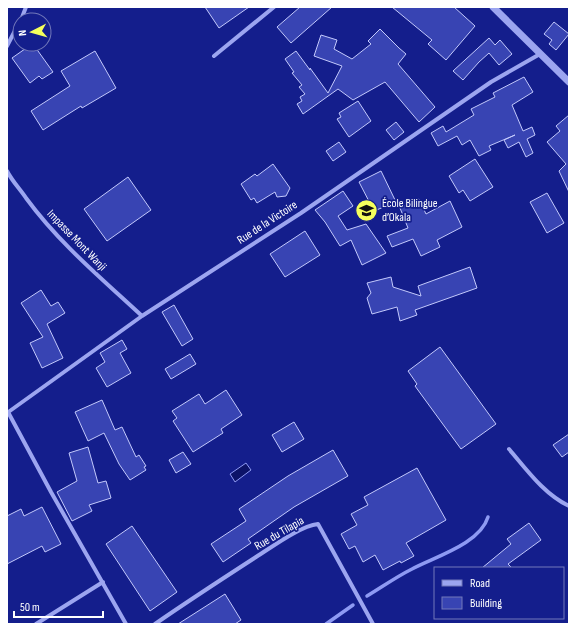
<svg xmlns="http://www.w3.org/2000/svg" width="576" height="631" font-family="'Sofia Sans Condensed',sans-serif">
	<rect width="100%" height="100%" fill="#141e8c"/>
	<!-- water -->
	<path fill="#0c1368" stroke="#8e9af3" d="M246,463L251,470L235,482L230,474Z"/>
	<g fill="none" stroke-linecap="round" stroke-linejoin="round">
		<!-- stream -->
		<path stroke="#8e9af3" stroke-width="3.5" d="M367,596C382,587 396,577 412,569C434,557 480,544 488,517
			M326,624L353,605"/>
	</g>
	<!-- building -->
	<path fill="#3844b3" stroke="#c3c9fc" d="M205,7H249L219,28Z
		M300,7H332L291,43L277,27Z
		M392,7H454L475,26L446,60L428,44L432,40Z
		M554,22L569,34L556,50L549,44L552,40L544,34Z
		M380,29L399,48L406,54L398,64L435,107L419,122L385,82L353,100L338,89L303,114L297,104L302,101L300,97L305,94L299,87L302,85L292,73L294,72L285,59L296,51L310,70V68L328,93L342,66L314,56L321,35L337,40L334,49L352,59L371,44L368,41Z
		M489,38L495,45L500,40L512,54L499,65L489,53L479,62L463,80L453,71Z
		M32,44H33L53,72L42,79L39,76L30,83L12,58Z
		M95,51L116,88L82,108L81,106L43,130L31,111L70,86L61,71Z
		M524,77L533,92L512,105L523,131L532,127L535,135L527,139L533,153L526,157L519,142L508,148L504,140L515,135L489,146L491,150L479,156L470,140L462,145L457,136L438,146L431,133L443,126L446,132L474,115L471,109L495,97L493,93Z
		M358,101L371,121L349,137L337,119L341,117L339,113Z
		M569,115V192L559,171L566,164L547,142L560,131L556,126Z
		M396,122L404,132L394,140L386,130Z
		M339,142L346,152L333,161L326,151Z
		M475,159L493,187L470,201L463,190L459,193L449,176Z
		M273,164L290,188L286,196L277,197L275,192L257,203L254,198L251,200L241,184L255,174L257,176Z
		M381,171L396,202L374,211L359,182Z
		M128,177L151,210L107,241L84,209Z
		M343,191L353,206L338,216L347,230L366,224L386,253L362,265L351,240L340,246L325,222L315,210Z
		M547,193L564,223L547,233L530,202Z
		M419,199L426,214L450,201L462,227L437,240L440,247L421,256L413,239L392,247L387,236L408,228L400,208Z
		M305,231L320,255L285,277L270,254Z
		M470,267L477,288L415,310L417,315L400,321L397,307L372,314L367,298L371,293L367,283L391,277L393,287L421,296L418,286Z
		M41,290L51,306L58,302L65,313L47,324L63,358L42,368L30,343L43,337L21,303Z
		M174,305L193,339L182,346L162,312Z
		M122,340L127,349L120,353L131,373L107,387L96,368L105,362L100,353Z
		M440,347L496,424L461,449L415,386L417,384L408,371Z
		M190,354L196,364L171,379L165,369Z
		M226,390L242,415L221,429L223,433L193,452L173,421L177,418L172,411L199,394L205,404Z
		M102,400L115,430L122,427L136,457L139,455L146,466L144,467L146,470L130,480L119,464L104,433L88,441L75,412Z
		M294,422L304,439L282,452L272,435Z
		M569,434V452L562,457L553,445Z
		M88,447L98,483L106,481L111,498L89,505L92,511L72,521L57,492L77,481L69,453Z
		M333,450L348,476L294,507L248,539L251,543L223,562L211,544L246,521L239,509L288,476Z
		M183,452L191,464L176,473L169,460Z
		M417,468L446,520L406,543L414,556L401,563L400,561L383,570L375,555L363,562L355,546L349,549L341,534L357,525L351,514L368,505L364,497Z
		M42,507L61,544L45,552L42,546L7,564V516L21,509L24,516Z
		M529,523L541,540L508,564L512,568H482L511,544L507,539Z
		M132,526L177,592L150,611L106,544Z
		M225,594L241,620L235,624H178Z"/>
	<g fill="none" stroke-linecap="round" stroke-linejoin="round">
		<!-- minor -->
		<path stroke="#9ca5f0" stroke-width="4" d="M21,20L26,7
			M7,46L20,21
			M214,56L274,7
			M7,171C12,181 20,189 26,198C59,243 101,278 142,316
			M8,412L51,492L126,624
			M7,413L142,316L301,213L491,82L540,54
			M509,449C527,470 544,494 569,506
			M36,624L103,582
			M155,624C188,601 222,579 256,557C272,547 300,526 318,524L373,624"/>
		<!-- tertiary -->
		<path stroke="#9ca5f0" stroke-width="7" d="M493,7L569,82"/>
	</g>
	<!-- icons -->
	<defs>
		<symbol id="school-disc" viewBox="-11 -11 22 22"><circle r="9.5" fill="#f5ff5c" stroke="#141e8c"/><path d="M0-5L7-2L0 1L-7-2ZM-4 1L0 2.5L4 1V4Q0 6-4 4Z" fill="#111"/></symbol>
	</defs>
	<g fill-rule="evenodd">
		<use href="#school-disc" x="354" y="198" width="25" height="25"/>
	</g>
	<g text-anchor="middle" stroke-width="3.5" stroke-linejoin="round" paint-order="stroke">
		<!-- poi labels -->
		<g font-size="12" fill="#fff" stroke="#141e8c" text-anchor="start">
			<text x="382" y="207">École Bilingue<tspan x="382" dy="14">d’Okala</tspan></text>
		</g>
		<!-- street labels -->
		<g font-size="12" fill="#fff" stroke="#141e8c">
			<text transform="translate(267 222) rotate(-33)" y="4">Rue de la Victoire</text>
			<text transform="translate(77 240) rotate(46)" y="4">Impasse Mont Wanji</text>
			<text transform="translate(279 533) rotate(-30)" y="4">Rue du Tilapia</text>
		</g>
	</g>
	<!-- border -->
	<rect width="576" height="631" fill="none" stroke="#ffffff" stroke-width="16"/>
	<!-- legend -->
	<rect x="434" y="567" width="130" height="52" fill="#141e8c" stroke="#7278ba"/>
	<rect x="442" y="580" width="20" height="6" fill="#9ca5f0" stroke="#7278ba"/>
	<text x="470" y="587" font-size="12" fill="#ffffff">Road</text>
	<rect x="442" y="597" width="20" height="12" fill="#3844b3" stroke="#7278ba"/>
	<text x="470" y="607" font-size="12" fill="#ffffff">Building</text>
	<!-- north arrow -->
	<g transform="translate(32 32) rotate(264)"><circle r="19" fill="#141e8c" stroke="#7278ba"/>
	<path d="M0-3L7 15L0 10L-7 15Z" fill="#f5ff5c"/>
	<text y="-6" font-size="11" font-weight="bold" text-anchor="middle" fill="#ffffff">N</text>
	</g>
	<!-- scale -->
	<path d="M14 611v6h89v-6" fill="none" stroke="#ffffff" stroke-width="2"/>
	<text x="20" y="611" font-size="12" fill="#ffffff" stroke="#141e8c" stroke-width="3" paint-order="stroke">50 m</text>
</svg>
